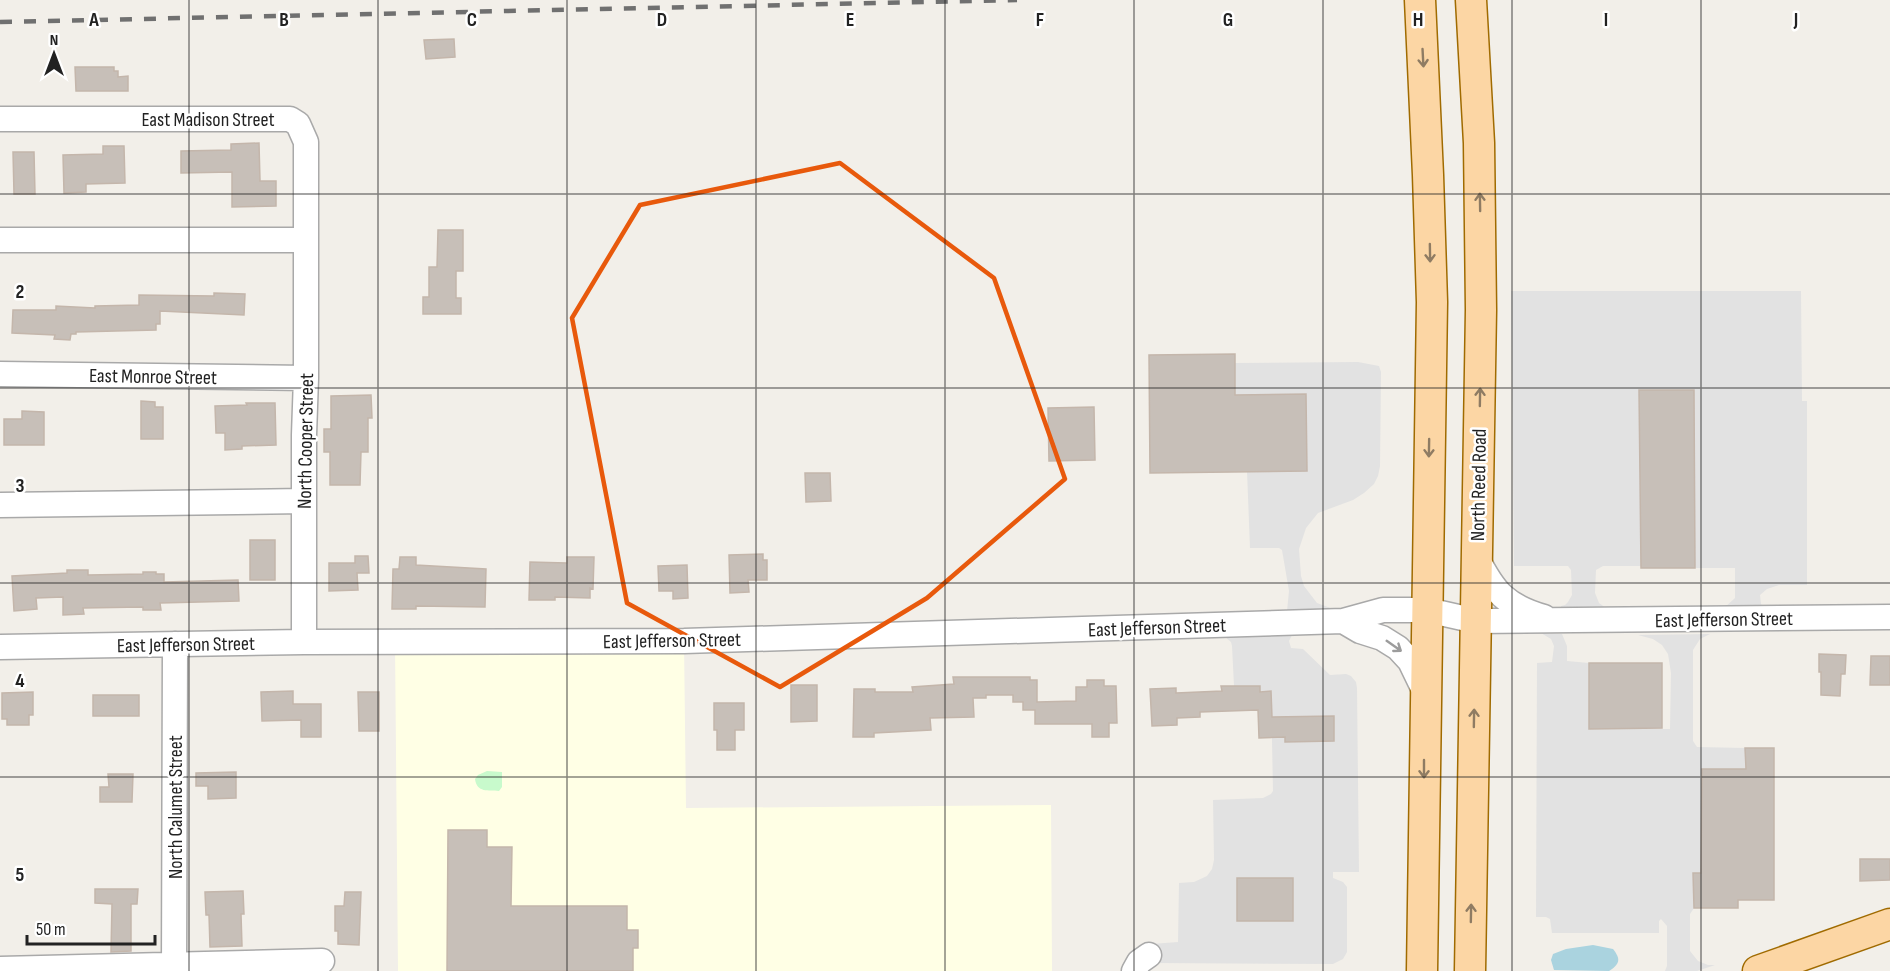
<svg xmlns="http://www.w3.org/2000/svg" width="1890" height="971" font-family="'Sofia Sans Condensed',sans-serif">
	<rect width="100%" height="100%" fill="#f2efe9"/>
	<!-- education -->
	<path fill="#ffffe5" d="M684,641L686,808L1051,805L1052,971H398L395,643Z"/>
	<!-- park -->
	<path fill="#c8facc" d="M487,771L502,772V787L499,791C488,790 477,793 475,779L478,775Z"/>
	<!-- parking -->
	<path fill="#e2e2e2" d="M1511,291H1801L1802,401H1807V585H1779L1767,589L1760,595L1761,604L1764,607L1724,608L1735,598V568H1695L1694,391H1639L1641,566H1603L1596,570L1595,593L1599,603L1606,608L1561,610V606L1565,605L1568,602L1572,595L1571,570L1568,566H1514Z
		M1358,362L1379,366L1381,372L1380,466L1378,476L1374,484L1364,493L1353,500L1318,513L1306,528L1299,549L1301,576L1304,586L1317,603L1333,609L1287,611L1289,591L1282,550L1279,548H1250L1247,471L1307,470L1306,394L1235,395V363Z
		M1541,633L1562,634L1567,646V661L1589,663V729H1670L1671,673L1668,654L1662,645L1653,639L1638,635L1710,634L1700,639L1693,650V741L1697,747L1745,748L1746,769L1702,770L1701,873L1693,874L1694,908L1690,914V951L1698,961L1708,965H1715L1697,971H1665L1667,966V926L1661,919L1659,921V933H1552L1550,919L1546,917H1536L1537,663L1552,662L1554,646L1551,639Z
		M1292,635L1289,641L1291,648L1303,649L1330,675L1346,674L1351,676L1356,682L1357,688L1359,872H1333V878L1343,882L1347,887V952L1343,959L1333,964L1154,963L1144,950L1138,945L1178,942L1179,883L1194,882L1207,876L1212,869L1214,860L1213,800L1263,798L1271,794L1273,791L1271,692L1260,691V686H1234L1232,646L1231,642L1224,636Z"/>
	<!-- water -->
	<path fill="#aad3df" d="M1593,945L1613,949C1621,959 1620,964 1609,971L1554,970L1551,960L1553,954L1566,949Z"/>
	<!-- building -->
	<path fill="#c7bfb8" stroke="#c4b6ab" stroke-width="1.5" d="M454,39L455,57L426,59L424,40Z
		M75,67H114V71H118V77L128,76V91H76Z
		M259,143L260,181H276V206L232,207V172L181,173V151L231,150V144Z
		M103,146H124L125,183L86,184V192L64,193L63,155L103,154Z
		M13,152H34L35,194H14Z
		M438,230H463V271H456V298H461V314H423V297H429V267H437Z
		M214,293L245,294L244,315L160,311V324H156V330L76,332V334H71L70,340L54,339L55,335L12,333L13,310H56V306L95,308V306L139,305V295L214,296Z
		M1235,354V395L1306,394L1307,471L1150,473L1149,355Z
		M1639,390H1694L1695,568H1641Z
		M371,395L372,418H368V452H361L360,485H330V452H324V429H331V396Z
		M141,401L155,402V407H163V439H141Z
		M246,403H275L276,445L242,446V449L225,450V433H216L215,406L247,405Z
		M1094,407L1095,460L1049,461L1048,408Z
		M22,411L44,412V445H4V419H22Z
		M805,473H830L831,501L806,502Z
		M250,540H275V580H250Z
		M763,554V560H767V580H748L749,592L730,593L729,555Z
		M355,556H368L369,573H357L358,590L329,591V563H355Z
		M400,557H416V565L486,569L485,607L416,606V609H392L393,569H399Z
		M567,557H594L593,589L590,588V598L555,597V600H529L530,562L567,563Z
		M687,565L688,598L673,599V591H659L658,566Z
		M67,570H88V575L143,574V572H156V574H164V582L238,580L239,601L160,603L161,610H143V607L83,608L84,614L63,615V597L36,598L37,609L14,611L12,576L67,573Z
		M1819,654L1846,655L1845,674H1841L1840,696L1821,695V672H1819Z
		M1871,656H1890V685H1870Z
		M1589,663H1662V728L1589,729Z
		M953,677H1030V680H1037V702L1076,701V687H1087V680H1104V686H1116L1117,723H1109V737H1092V724H1035V710H1023V702H1013V695H986V698H973L974,717L930,718L931,730L874,733V737H853L854,689H875V692H913L912,687L954,684Z
		M791,685H817V721L791,722Z
		M1221,686H1260V692L1271,691L1272,717L1334,716V741L1285,742V737L1259,738L1258,710L1200,712V717L1177,718V725L1152,726L1150,689L1176,688V693L1222,691Z
		M293,691V704H321V737H301V720L262,721L261,692Z
		M33,692V715H29V725H7V719H2V693Z
		M358,692H379V731H359Z
		M93,695H139V716H93Z
		M714,703H744V730H735V750H717V730H714Z
		M1745,748H1774V900H1738V908H1694L1693,873H1701L1702,769H1746Z
		M236,772V798L208,799V786H196V773Z
		M108,774H133L132,802H100V787H109Z
		M448,830H487V847H512L511,906H627V930H638V948H633V971H447Z
		M1860,859H1890V880L1860,881Z
		M1237,878H1293V921H1237Z
		M95,889H138L137,904H131V951L111,952L112,904L95,903Z
		M243,891L244,914H241L242,946L210,947L209,915H206L205,892Z
		M345,892H361L359,945L338,944V931H335V906H344Z"/>
	<g fill="none" stroke-linecap="round" stroke-linejoin="round">
		<defs>
			<path id="minor" d="M0,119H290L298,124L306,142V378L304,435V642
				M0,240H306
				M0,374L306,378
				M0,505L304,501
				M1477,558C1494,592 1506,606 1544,617
				M1343,621L1360,631L1382,638L1398,648L1410,661L1425,692
				M0,647L304,642L684,641L1343,621L1383,610H1427L1476,621L1890,617
				M0,969L322,961
				M174,971L175,644
				M1134,971L1139,962L1149,955"/>
			<path id="major" d="M1420,0L1428,175L1432,302L1422,971
				M1470,971L1481,310L1479,143L1471,0
				M1758,971L1890,924"/>
		</defs>
		<!-- minor casing -->
		<use href="#minor" stroke="#a9a9a9" stroke-width="27"/>
		<!-- major casing -->
		<use href="#major" stroke="#a06b00" stroke-width="33"/>
		<!-- minor -->
		<use href="#minor" stroke="#fff" stroke-width="24"/>
		<!-- major -->
		<use href="#major" stroke="#fcd6a4" stroke-width="30"/>
		<!-- rail -->
		<path stroke="#707070" stroke-width="4.5" stroke-dasharray="12 12" stroke-linecap="butt" d="M0,22L1017,0"/>
	</g>
	<!-- one-way arrows -->
	<defs><path id="oneway-shaft" d="M-6 0H5M1.5-3L5.5 0L1.5 3" fill="none" stroke-width="1.6" stroke-linecap="round" stroke-linejoin="round" transform="scale(1.5)"/></defs>
	<g stroke="#8f7c63">
		<use href="#oneway-shaft" transform="translate(1423 58) rotate(87)"/>
		<use href="#oneway-shaft" transform="translate(1480 202) rotate(-91)"/>
		<use href="#oneway-shaft" transform="translate(1430 253) rotate(89)"/>
		<use href="#oneway-shaft" transform="translate(1480 397) rotate(-89)"/>
		<use href="#oneway-shaft" transform="translate(1429 448) rotate(91)"/>
		<use href="#oneway-shaft" transform="translate(1474 718) rotate(-89)"/>
		<use href="#oneway-shaft" transform="translate(1424 769) rotate(90)"/>
		<use href="#oneway-shaft" transform="translate(1471 913) rotate(-89)"/>
	</g>
	<use stroke="#9c9c9c" href="#oneway-shaft" transform="translate(1394 646) rotate(35)"/>
	<!-- marked area -->
	<path fill="none" stroke="#e8590c" stroke-width="4.5" stroke-linejoin="round" d="M840,163L994,278L1065,479L927,598L780,687L627,603L572,318L640,205Z"/>
	<!-- grid -->
	<path fill="none" stroke="#222" stroke-width="1.5" stroke-opacity="0.55" d="M189,0V971M378,0V971M567,0V971M756,0V971M945,0V971M1134,0V971M1323,0V971M1512,0V971M1701,0V971M0,194H1890M0,388H1890M0,583H1890M0,777H1890"/>
	<g text-anchor="middle" stroke-width="5" stroke-linejoin="round" paint-order="stroke">
		<!-- street labels -->
		<g font-size="20" fill="#222" stroke="#fff">
			<text x="208" y="126">East Madison Street</text>
			<text transform="translate(153 376) rotate(1)" y="7">East Monroe Street</text>
			<text transform="translate(305 441) rotate(-89)" y="7">North Cooper Street</text>
			<text transform="translate(1478 485) rotate(-89)" y="7">North Reed Road</text>
			<text transform="translate(1724 619) rotate(-1)" y="7">East Jefferson Street</text>
			<text transform="translate(1157 627) rotate(-2)" y="7">East Jefferson Street</text>
			<text transform="translate(672 640) rotate(-1)" y="7">East Jefferson Street</text>
			<text transform="translate(186 644) rotate(-1)" y="7">East Jefferson Street</text>
			<text transform="translate(175 807) rotate(-90)" y="7">North Calumet Street</text>
		</g>
	</g>
	<g font-size="20" text-anchor="middle" font-weight="bold" fill="#222" stroke="#fff" stroke-width="5" stroke-linejoin="round" paint-order="stroke">
		<text x="94" y="26">A</text>
		<text x="284" y="26">B</text>
		<text x="472" y="26">C</text>
		<text x="662" y="26">D</text>
		<text x="850" y="26">E</text>
		<text x="1040" y="26">F</text>
		<text x="1228" y="26">G</text>
		<text x="1418" y="26">H</text>
		<text x="1606" y="26">I</text>
		<text x="1796" y="26">J</text>
		<text x="20" y="298">2</text>
		<text x="20" y="492">3</text>
		<text x="20" y="687">4</text>
		<text x="20" y="881">5</text>
	</g>
	<!-- north arrow -->
	<g transform="translate(54 54)" stroke="#ffffff" stroke-width="4.5" paint-order="stroke">
	<path d="M0-4.5L10 22L0 15L-10 22Z" fill="#222222"/>
	<text y="-9" font-size="16" font-weight="bold" text-anchor="middle" fill="#222222">N</text>
	</g>
	<!-- scale -->
	<path d="M27 935v9h128v-9" fill="none" stroke="#222222" stroke-width="3"/>
	<text x="36" y="935" font-size="18" fill="#222222" stroke="#ffffff" stroke-width="4.5" paint-order="stroke">50 m</text>
</svg>
